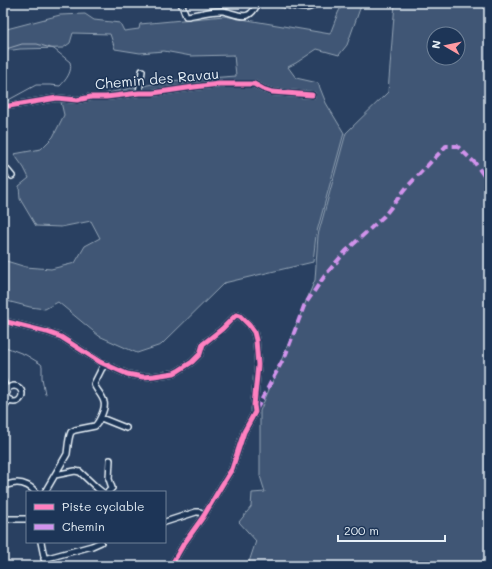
<svg xmlns="http://www.w3.org/2000/svg" width="492" height="569" font-family="Mali,sans-serif">
	<rect width="100%" height="100%" fill="#294061"/>
	<filter id="ink" filterUnits="userSpaceOnUse"><feTurbulence type="fractalNoise" baseFrequency=".025" numOctaves="2"/><feDisplacementMap in="SourceGraphic" scale="8" xChannelSelector="R" yChannelSelector="G"/><feConvolveMatrix kernelMatrix="1 2 1 2 8 2 1 2 1" color-interpolation-filters="sRGB"/></filter>
	<g filter="url(#ink)">
		<!-- green -->
		<path fill="#415774" stroke="#94a4b6" fill-rule="evenodd" d="M343,3H362L347,45L339,55L317,49L296,63L288,67L296,78L318,83L326,103L344,133L316,235L313,262L224,283L161,345L137,353L99,336L58,302L45,309L30,307L3,300V260L26,267L51,269L75,263L85,246L100,238L91,221L61,227L36,226L20,199L19,186L29,178L24,168L14,154L41,149L53,137L64,115L61,102L77,103L102,94L168,81L236,76L234,55L191,56L164,51L140,53L115,49L110,34L73,33L70,43L63,48L20,49L6,51L3,52V30L60,15L85,14L94,20L120,23L124,31L139,29L140,24L224,16L330,34L338,13Z
			M395,3H489V566H250L248,565L256,541L239,522L251,507L252,493L265,492L260,476V411L315,280L318,235L346,133L388,92ZM434,34H458V58H434Z"/>
		<g fill="none" stroke-linecap="round" stroke-linejoin="round">
			<!-- stream -->
			<path stroke="#9dabbd" stroke-width="1" d="M3,50L22,44H37L54,49L70,62C73,71 66,80 60,86L50,85H36L3,103
				M3,346L26,355L41,364L42,366V378L45,394"/>
			<defs>
				<path id="minor" d="M181,3L186,16H188C199,14 212,10 223,11C230,12 242,18 248,15C253,13 256,7 258,3
					M279,3C287,5 303,10 310,7C313,6 314,5 315,3
					M139,93L142,71
					M3,107L57,98L77,100L91,97H106L139,93H153L194,87L219,84H254L263,89L272,92L312,95
					M3,165L12,176
					M3,321L47,332L61,337L100,362L127,374L143,377L154,376L174,373L178,371L192,362L200,354L203,344L222,329L236,315L240,316L249,325L254,332L256,340L258,365L254,405L255,412L244,432L232,469L222,485L203,517L183,545L171,566
					M3,381L7,392
					M6 394a8 8 0 1 1 16 0a8 8 0 1 1-16 0Z
					M3,407L5,406L10,400
					M101,418L126,428
					M55,475L75,471L80,472L97,488L102,492
					M3,486C7,485 13,483 17,483C24,483 32,487 35,492
					M45,492L67,454C68,447 68,439 71,432L75,430L95,426C99,422 106,408 104,402C103,396 96,390 94,384L102,368L106,365
					M108,492L112,488L109,479L110,460
					M3,519H27
					M165,522L196,512H200L203,517
					M41,542L46,566
					M44,559L92,546L101,542"/>
			</defs>
			<!-- minor casing -->
			<use href="#minor" stroke="#e8f1f8" stroke-width="8"/>
			<!-- minor -->
			<use href="#minor" stroke="#1d3557" stroke-width="5"/>
			<!-- quiet -->
			<path stroke="#d193ec" stroke-width="4" stroke-dasharray="8 4" stroke-linecap="butt" d="M256,410L286,354L304,306L326,274L346,251L384,216L407,187L446,146H457L475,163L489,183"/>
			<defs>
				<path id="cycleway" d="M3,107L57,98L77,100L91,97H106L139,93H153L194,87L219,84H254L263,89L272,92L312,95
					M3,321L47,332L61,337L100,362L127,374L143,377L154,376L174,373L178,371L192,362L200,354L203,344L222,329L236,315L240,316L249,325L254,332L256,340L258,365L254,405L255,412L244,432L232,469L222,485L203,517L183,545L171,566"/>
			</defs>
			<!-- cycleway casing -->
			<use href="#cycleway" stroke="#1d3557" stroke-width="8"/>
			<!-- cycleway -->
			<use href="#cycleway" stroke="#ff80c0" stroke-width="5"/>
		</g>
	</g>
	<g text-anchor="middle" stroke-width="3" stroke-linejoin="round" paint-order="stroke">
		<!-- street labels -->
		<g font-size="14" fill="#e8f1f8" stroke="#1d3557">
			<text transform="translate(157 79) rotate(-5)" y="5">Chemin des Ravau</text>
		</g>
	</g>
	<!-- margin -->
	<rect width="492" height="569" fill="none" stroke="#1d3557" stroke-width="16"/>
	<rect x="8" y="8" width="476" height="553" fill="none" stroke="#e8f1f8" stroke-width="1.5" filter="url(#ink)"/>
	<!-- legend -->
	<rect x="26" y="491" width="140" height="52" fill="#1d3557" stroke="#6e8097"/>
	<rect x="34" y="504" width="20" height="6" fill="#ff80c0" stroke="#6e8097"/>
	<text x="62" y="511" font-size="12" fill="#e8f1f8">Piste cyclable</text>
	<rect x="34" y="524" width="20" height="6" fill="#d193ec" stroke="#6e8097"/>
	<text x="62" y="531" font-size="12" fill="#e8f1f8">Chemin</text>
	<!-- north arrow -->
	<g transform="translate(446 46) rotate(279)"><circle r="19" fill="#1d3557" stroke="#6e8097"/>
	<path d="M0-3L7 15L0 10L-7 15Z" fill="#ff9aa2"/>
	<text y="-6" font-size="11" font-weight="bold" text-anchor="middle" fill="#e8f1f8">N</text>
	</g>
	<!-- scale -->
	<path d="M338 535v6h107v-6" fill="none" stroke="#e8f1f8" stroke-width="2"/>
	<text x="344" y="535" font-size="12" fill="#e8f1f8" stroke="#1d3557" stroke-width="3" paint-order="stroke">200 m</text>
</svg>
